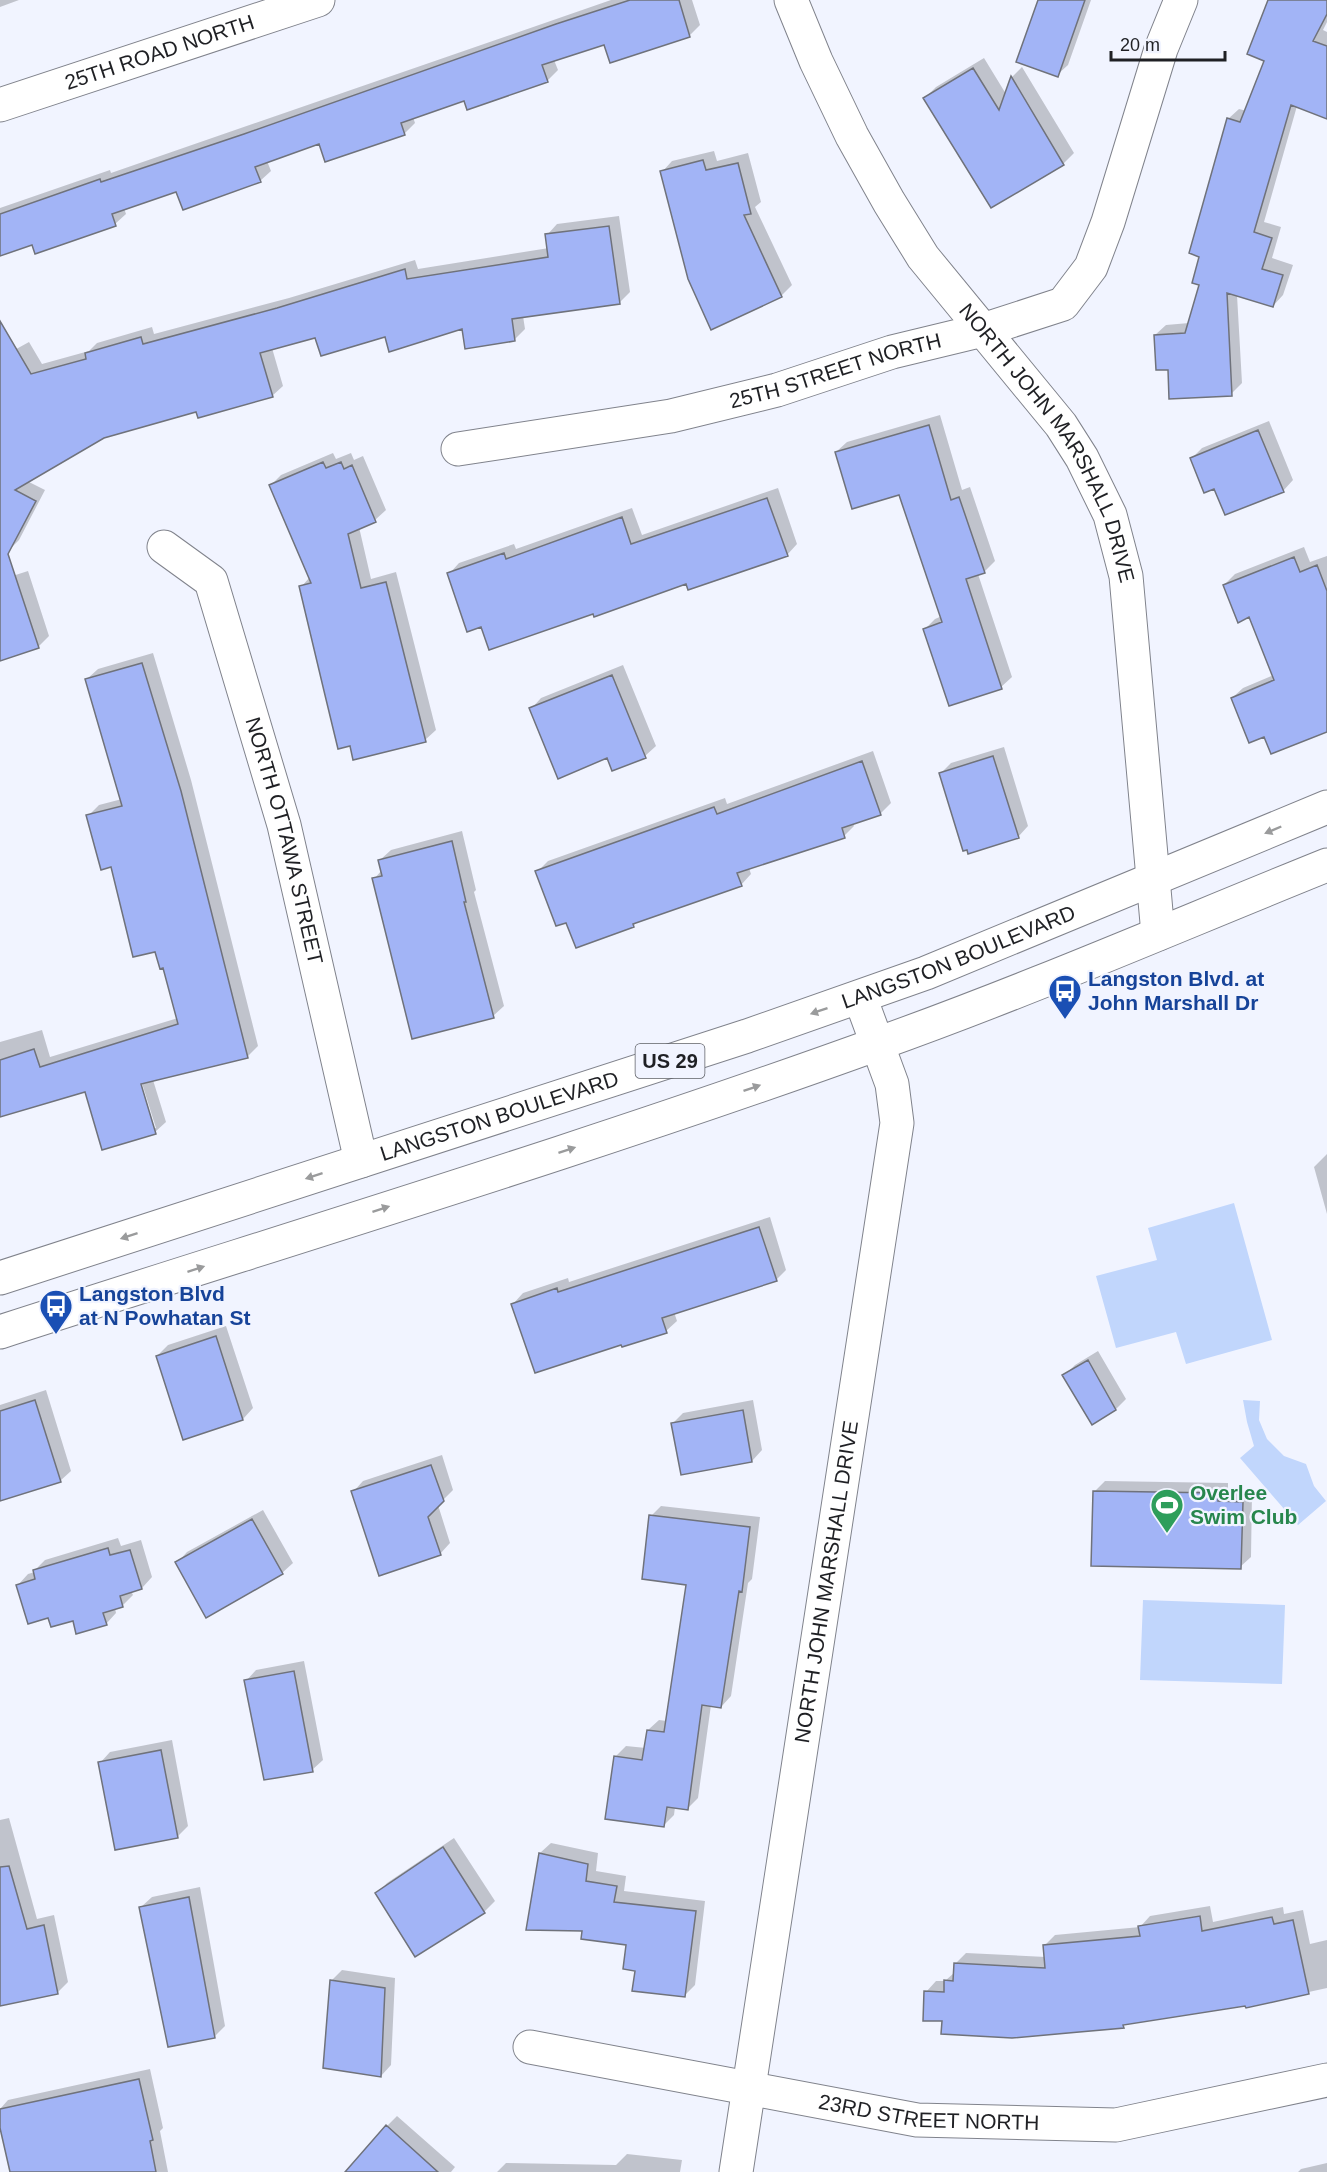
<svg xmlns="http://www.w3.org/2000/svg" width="1327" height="2172" font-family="Helvetica,sans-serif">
	<rect width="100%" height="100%" fill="#f1f4ff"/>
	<!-- water -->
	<path fill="#c1d6fc" d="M1234,1203L1272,1340L1186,1364L1176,1332L1116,1348L1096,1276L1157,1260L1148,1228Z
		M1243,1400L1260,1401L1259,1420L1267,1439L1284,1456L1306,1464L1314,1486L1326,1501L1298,1525L1240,1458L1254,1446L1247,1422Z
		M1143,1600L1285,1605L1282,1684L1140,1680Z"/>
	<!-- shadow -->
	<path fill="#0003" fill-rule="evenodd" d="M0,0H19L0,7Z
		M611,0H692L700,25L690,35L611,61L605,43L554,60L558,70L547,81L465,100L413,117L415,123L404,134L320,143L267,161L271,171L260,181L177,190L124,208L126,214L115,224L33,243L0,254V208L110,170L111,173Z
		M1040,0H1091L1068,65L1057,75Z
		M1272,0H1327V22L1323,30L1327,32V114L1297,106L1264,222L1281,227L1272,258L1293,265L1283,295L1273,306L1237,295L1242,383L1231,394L1169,368L1155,335L1166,325L1189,323L1201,284L1228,119L1239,109L1247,111L1266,61Z
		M984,58L1006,94L1012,77L1022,67L1074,153L1063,164L991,206L925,98L936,87Z
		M714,151L717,161L748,153L761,202L755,207L792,285L781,296L662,172L672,161Z
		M619,216L630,292L619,303L523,316L525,329L514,340L463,327L386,335L316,337L272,348L283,386L272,396L197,410L104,437L27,481L45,490L19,540L8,551L0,547V358L29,342L42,364L89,351L97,343L152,327L154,334L289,298L415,260L418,269L549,248L547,235L557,224Z
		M940,415L962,490L970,487L995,561L984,572L978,574L1012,677L1001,687L925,629L935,619L942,616L900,493L836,452L847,442Z
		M1269,421L1293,480L1283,491L1191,459L1202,448Z
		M333,453L336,459L351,453L354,460L363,456L386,510L375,520L359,527L371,579L396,572L436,730L425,740L301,587L310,577L271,485L281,475Z
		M778,488L797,544L787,555L686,583L594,612L482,625L449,574L459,563L514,544L516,549L632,508L642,535Z
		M1304,547L1310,562L1327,556V729L1265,735L1232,698L1243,688L1274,675L1250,615L1224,585L1235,574Z
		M28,571L49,636L38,647L0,659V580Z
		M153,653L191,780L258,1046L248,1056L153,1080L166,1122L155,1132L86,1090L0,1116V1042L42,1030L50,1057L178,1018L164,966L88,816L99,805L122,799L87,679L98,669ZM140,1077L156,1128H152L137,1078Z
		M623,665L656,746L645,756H608L531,709L541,698Z
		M1004,747L1028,826L1018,837L940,774L951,763Z
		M873,751L891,803L880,814L853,823L854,826L844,836L749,868L751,874L741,885L638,921L633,926L567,921L537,872L548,861L725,798L727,804Z
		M462,831L476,890L474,892L504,1006L493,1016L374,879L382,870L380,860L391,850Z
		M1327,1154V1214L1314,1167Z
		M770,1217L786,1270L776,1280L674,1312L677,1321L666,1331L513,1304L523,1293L568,1278L569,1282Z
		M226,1326L253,1408L243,1419L157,1356L168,1345Z
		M1098,1351L1126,1399L1116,1409L1064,1376L1075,1365Z
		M46,1390L71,1471L60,1481L0,1500V1405Z
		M753,1400L762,1450L752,1461L673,1423L683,1413Z
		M442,1455L453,1490L438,1505L450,1543L440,1554L353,1492L363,1481Z
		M1105,1481L1228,1483V1491L1252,1492L1251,1557L1240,1567L1095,1491Z
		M661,1506L760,1517L752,1579L748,1583L731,1696L721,1707L711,1705L698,1798L687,1809L675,1807L674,1815L663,1826L616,1756L626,1746L646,1748L648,1730L659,1720L667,1721L688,1583L651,1516Z
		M263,1510L293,1563L282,1573L177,1563L187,1552Z
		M118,1538L121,1546L141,1540L152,1577L142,1588L131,1591L133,1595L122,1606L115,1608L116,1613L106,1624L49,1616L18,1585L28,1574L35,1572V1570L45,1560Z
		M304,1661L323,1760L312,1770L246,1681L256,1670Z
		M172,1740L188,1826L177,1837L100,1763L110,1752Z
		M9,1818L37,1919L54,1915L68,1982L57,1993L0,2004V1820Z
		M454,1838L495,1901L484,1912L416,1955L377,1894L387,1883Z
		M551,1843L598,1853L596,1871L626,1876L624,1891L705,1901L695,1985L684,1996L637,1970L628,1944L584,1930L540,1853Z
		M200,1887L225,2026L214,2037L141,1907L152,1897Z
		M1210,1906L1213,1922L1283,1907L1284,1914L1303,1910L1310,1944L1327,1940V1988L1250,2005L1127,2023L1123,2026L944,2020L926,1992L936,1981H945L955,1972V1964L966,1953L1046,1957L1045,1945L1055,1935L1140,1927L1150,1916Z
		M342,1970L395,1978L391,2065L381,2076L331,1981Z
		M150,2069L163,2128L160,2131L168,2172H11L0,2121V2109L8,2100Z
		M397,2116L455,2167L451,2172H353L387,2126Z
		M627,2154L682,2160L680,2172H497L506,2163L616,2165Z
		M1327,2163V2172H1298L1301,2169Z"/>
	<!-- building -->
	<path fill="#a2b4f6" stroke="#6f727b" stroke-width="1.5" d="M630,0H679L690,37L610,63L604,45L542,65L548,82L467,110L464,101L401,123L405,135L325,162L319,144L255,167L261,182L183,210L176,192L112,214L116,226L35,254L32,245L0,256V214L100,179L101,182L244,134L556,24Z
		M1038,0H1085L1058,77L1016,62Z
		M1268,0H1327V14L1313,41L1327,46V119L1291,105L1254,232L1272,238L1262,269L1283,275L1273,307L1227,293L1232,396L1169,399L1168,370H1156L1154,335L1185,333L1199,285L1192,283L1199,257L1189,253L1227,118L1240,122L1264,61L1247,54Z
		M973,68L999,110L1011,76L1064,165L991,208L923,98Z
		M703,160L706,170L738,163L751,214L744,215L782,297L711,330L688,279L660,171Z
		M609,226L620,304L512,319L515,341L465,349L462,329L389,352L385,337L321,356L315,338L260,353L273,397L198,418L196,412L104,438L15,490L36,501L8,554L39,648L0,661V321L31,374L86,359L85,353L141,337L143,344L277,308L405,269L407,279L548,257L545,234Z
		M929,425L951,500L959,497L985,573L966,579L1002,689L949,706L923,629L942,622L899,495L852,509L835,452Z
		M1258,430L1284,492L1225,515L1214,489L1204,493L1190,458Z
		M323,462L326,468L341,462L344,469L352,465L376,522L348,534L361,588L386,582L426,742L353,760L350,746L338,749L324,691L299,586L311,583L269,485Z
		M767,498L788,556L688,590L686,584L594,617L593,614L489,650L481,627L467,632L447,573L504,553L506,559L622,517L631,544Z
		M1294,557L1300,572L1317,565L1327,591V732L1271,754L1264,737L1249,743L1231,698L1274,680L1249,617L1238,623L1223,585Z
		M142,663L181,791L248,1058L141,1084L156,1134L102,1150L85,1092L0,1117V1060L34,1049L40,1067L178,1024L163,968L160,969L155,952L133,957L111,867L101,870L86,815L122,806L85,679Z
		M612,675L646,758L612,771L607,758L558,779L529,708Z
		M993,756L1019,838L968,854L967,850L963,851L939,773Z
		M862,761L881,815L842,828L845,838L737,873L742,886L633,924L634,927L576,948L566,923L556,926L535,871L714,807L717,814Z
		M452,841L466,902H464L494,1018L412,1039L372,878L382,876L378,860Z
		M759,1227L777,1281L662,1318L667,1333L622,1347L621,1345L535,1373L511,1304L557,1288L558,1292Z
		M216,1336L243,1420L183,1440L156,1356Z
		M1088,1360L1116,1410L1092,1425L1062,1375Z
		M35,1400L61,1482L0,1501V1411Z
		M743,1410L752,1462L681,1475L671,1423Z
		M431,1465L444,1501L428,1517L441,1555L379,1576L351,1491Z
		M1093,1491L1218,1493V1501L1243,1502L1241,1569L1091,1566Z
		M649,1515L750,1527L742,1592L739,1591L721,1708L702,1705L688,1810L667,1807L664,1827L605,1819L614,1756L642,1760L647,1730L664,1732L686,1585L642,1579Z
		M252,1519L283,1574L206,1618L175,1562Z
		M108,1548L110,1555L130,1550L142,1589L120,1596L123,1607L103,1613L107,1625L76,1634L73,1621L51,1627L48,1618L28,1624L16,1585L35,1579L33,1570Z
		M294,1671L313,1772L264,1780L244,1680Z
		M161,1750L178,1838L115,1850L98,1762Z
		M443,1847L485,1913L415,1957L375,1893Z
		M539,1853L588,1864L586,1881L617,1886L614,1902L696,1911L685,1997L632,1991L635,1971L623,1969L626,1945L581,1939L582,1931L526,1930Z
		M9,1866L27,1929L44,1925L58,1994L0,2006V1867Z
		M189,1897L215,2038L168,2047L139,1907Z
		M1200,1916L1202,1931L1272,1917L1274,1924L1293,1920L1309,1994L1246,2008L1245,2006L1123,2025L1124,2028L1012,2038L941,2034L942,2021H923L924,1991L944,1992V1980L953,1981L954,1963L1045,1968L1043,1945L1140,1936L1138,1926Z
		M330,1980L385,1988L381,2077L323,2068Z
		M139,2079L153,2140L150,2141L156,2172H10L0,2128V2109Z
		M386,2125L438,2172H345Z"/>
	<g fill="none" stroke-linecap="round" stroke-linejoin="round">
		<defs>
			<g id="minor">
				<path id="s1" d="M791,0L816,61L852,136L889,202L923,257L1061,425L1082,458L1110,515L1126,576L1158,934"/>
				<path id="s2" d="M0,105L318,0"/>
				<path id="s3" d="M458,449L671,416L777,390L892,352L983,330L1063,304L1091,267L1108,222L1161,49L1181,0"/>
				<path id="s4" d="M164,547L211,581L284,825L361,1161"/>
				<path id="s5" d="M530,2047L917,2120L1116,2125L1327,2080"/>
				<path id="s6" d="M736,2172L897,1123L892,1084L860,997"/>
			</g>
			<g id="primary">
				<path id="s7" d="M0,1278L747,1036L926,973L1327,807"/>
				<path d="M0,1332C294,1237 590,1148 880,1043C1031,989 1178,925 1327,865"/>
			</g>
		</defs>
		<!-- minor casing -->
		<use href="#minor" stroke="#80838c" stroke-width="35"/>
		<!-- primary casing -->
		<use href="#primary" stroke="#80838c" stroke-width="35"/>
		<!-- minor -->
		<use href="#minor" stroke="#fff" stroke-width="33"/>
		<!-- primary -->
		<use href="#primary" stroke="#fff" stroke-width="33"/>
	</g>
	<!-- one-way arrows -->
	<defs><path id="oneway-solid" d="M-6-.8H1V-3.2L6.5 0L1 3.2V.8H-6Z" transform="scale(1.5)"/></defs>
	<g fill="#9a9b9c">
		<use href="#oneway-solid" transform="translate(1273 830) rotate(157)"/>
		<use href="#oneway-solid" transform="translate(819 1011) rotate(161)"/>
		<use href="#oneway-solid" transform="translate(752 1088) rotate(-19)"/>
		<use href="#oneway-solid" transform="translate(567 1150) rotate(-18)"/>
		<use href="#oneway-solid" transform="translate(314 1176) rotate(162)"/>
		<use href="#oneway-solid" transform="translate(381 1209) rotate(-18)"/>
		<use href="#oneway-solid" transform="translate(129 1236) rotate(162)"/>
		<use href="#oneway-solid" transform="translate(196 1269) rotate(-18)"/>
	</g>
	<!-- icons -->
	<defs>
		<symbol id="bus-pin" viewBox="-11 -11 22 30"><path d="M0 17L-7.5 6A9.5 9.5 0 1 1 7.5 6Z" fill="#1a4fb4" stroke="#f1f4ff"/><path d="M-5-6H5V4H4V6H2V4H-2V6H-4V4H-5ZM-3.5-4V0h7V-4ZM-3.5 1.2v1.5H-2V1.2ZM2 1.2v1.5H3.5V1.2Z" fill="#fff"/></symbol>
		<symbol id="stadium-pin" viewBox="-11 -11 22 30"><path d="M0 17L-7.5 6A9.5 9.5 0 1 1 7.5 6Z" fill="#2e9e5b" stroke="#f1f4ff"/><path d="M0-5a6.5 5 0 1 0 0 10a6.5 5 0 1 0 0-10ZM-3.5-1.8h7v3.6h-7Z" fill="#fff"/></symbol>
	</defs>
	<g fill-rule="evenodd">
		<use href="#bus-pin" x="1046" y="972" width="38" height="52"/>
		<use href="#bus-pin" x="37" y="1287" width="38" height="52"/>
		<use href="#stadium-pin" x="1148" y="1486" width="38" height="52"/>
	</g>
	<g text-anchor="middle" stroke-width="4.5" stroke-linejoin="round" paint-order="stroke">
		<!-- shield labels -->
		<rect fill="#f1f4ff" stroke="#5e6066" stroke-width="1.5" x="635.5" y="1044" width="69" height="34" rx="4.5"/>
		<g font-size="20" font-weight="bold" fill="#1f2024">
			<text x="670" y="1068">US 29</text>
		</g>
		<!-- street labels -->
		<g font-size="21" fill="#1f2024" stroke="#f1f4ff">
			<text dy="7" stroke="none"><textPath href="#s2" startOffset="168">25TH ROAD NORTH</textPath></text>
			<text dy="7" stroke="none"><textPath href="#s3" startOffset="386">25TH STREET NORTH</textPath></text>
			<text dy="7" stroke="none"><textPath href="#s1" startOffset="516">NORTH JOHN MARSHALL DRIVE</textPath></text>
			<text dy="7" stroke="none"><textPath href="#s4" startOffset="328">NORTH OTTAWA STREET</textPath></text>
			<text dy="7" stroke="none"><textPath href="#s7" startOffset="1011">LANGSTON BOULEVARD</textPath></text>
			<text dy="7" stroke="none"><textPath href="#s7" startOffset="525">LANGSTON BOULEVARD</textPath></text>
			<text dy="7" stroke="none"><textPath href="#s6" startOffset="597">NORTH JOHN MARSHALL DRIVE</textPath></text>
			<text dy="7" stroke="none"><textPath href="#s5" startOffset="405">23RD STREET NORTH</textPath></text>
		</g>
		<!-- transit labels -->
		<g font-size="21" font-weight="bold" fill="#164399" stroke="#f1f4ff" text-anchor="start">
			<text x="1088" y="986">Langston Blvd. at<tspan x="1088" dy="24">John Marshall Dr</tspan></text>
			<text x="79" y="1301">Langston Blvd<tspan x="79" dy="24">at N Powhatan St</tspan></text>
		</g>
		<!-- leisure labels -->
		<g font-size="21" font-weight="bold" fill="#27864d" stroke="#f1f4ff" text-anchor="start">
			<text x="1190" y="1500">Overlee<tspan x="1190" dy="24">Swim Club</tspan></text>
		</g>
	</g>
	<!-- scale -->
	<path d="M1111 51v9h114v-9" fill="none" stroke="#1f2024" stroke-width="3"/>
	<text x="1120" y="51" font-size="18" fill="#1f2024" stroke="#f1f4ff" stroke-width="4.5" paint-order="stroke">20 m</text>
</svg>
